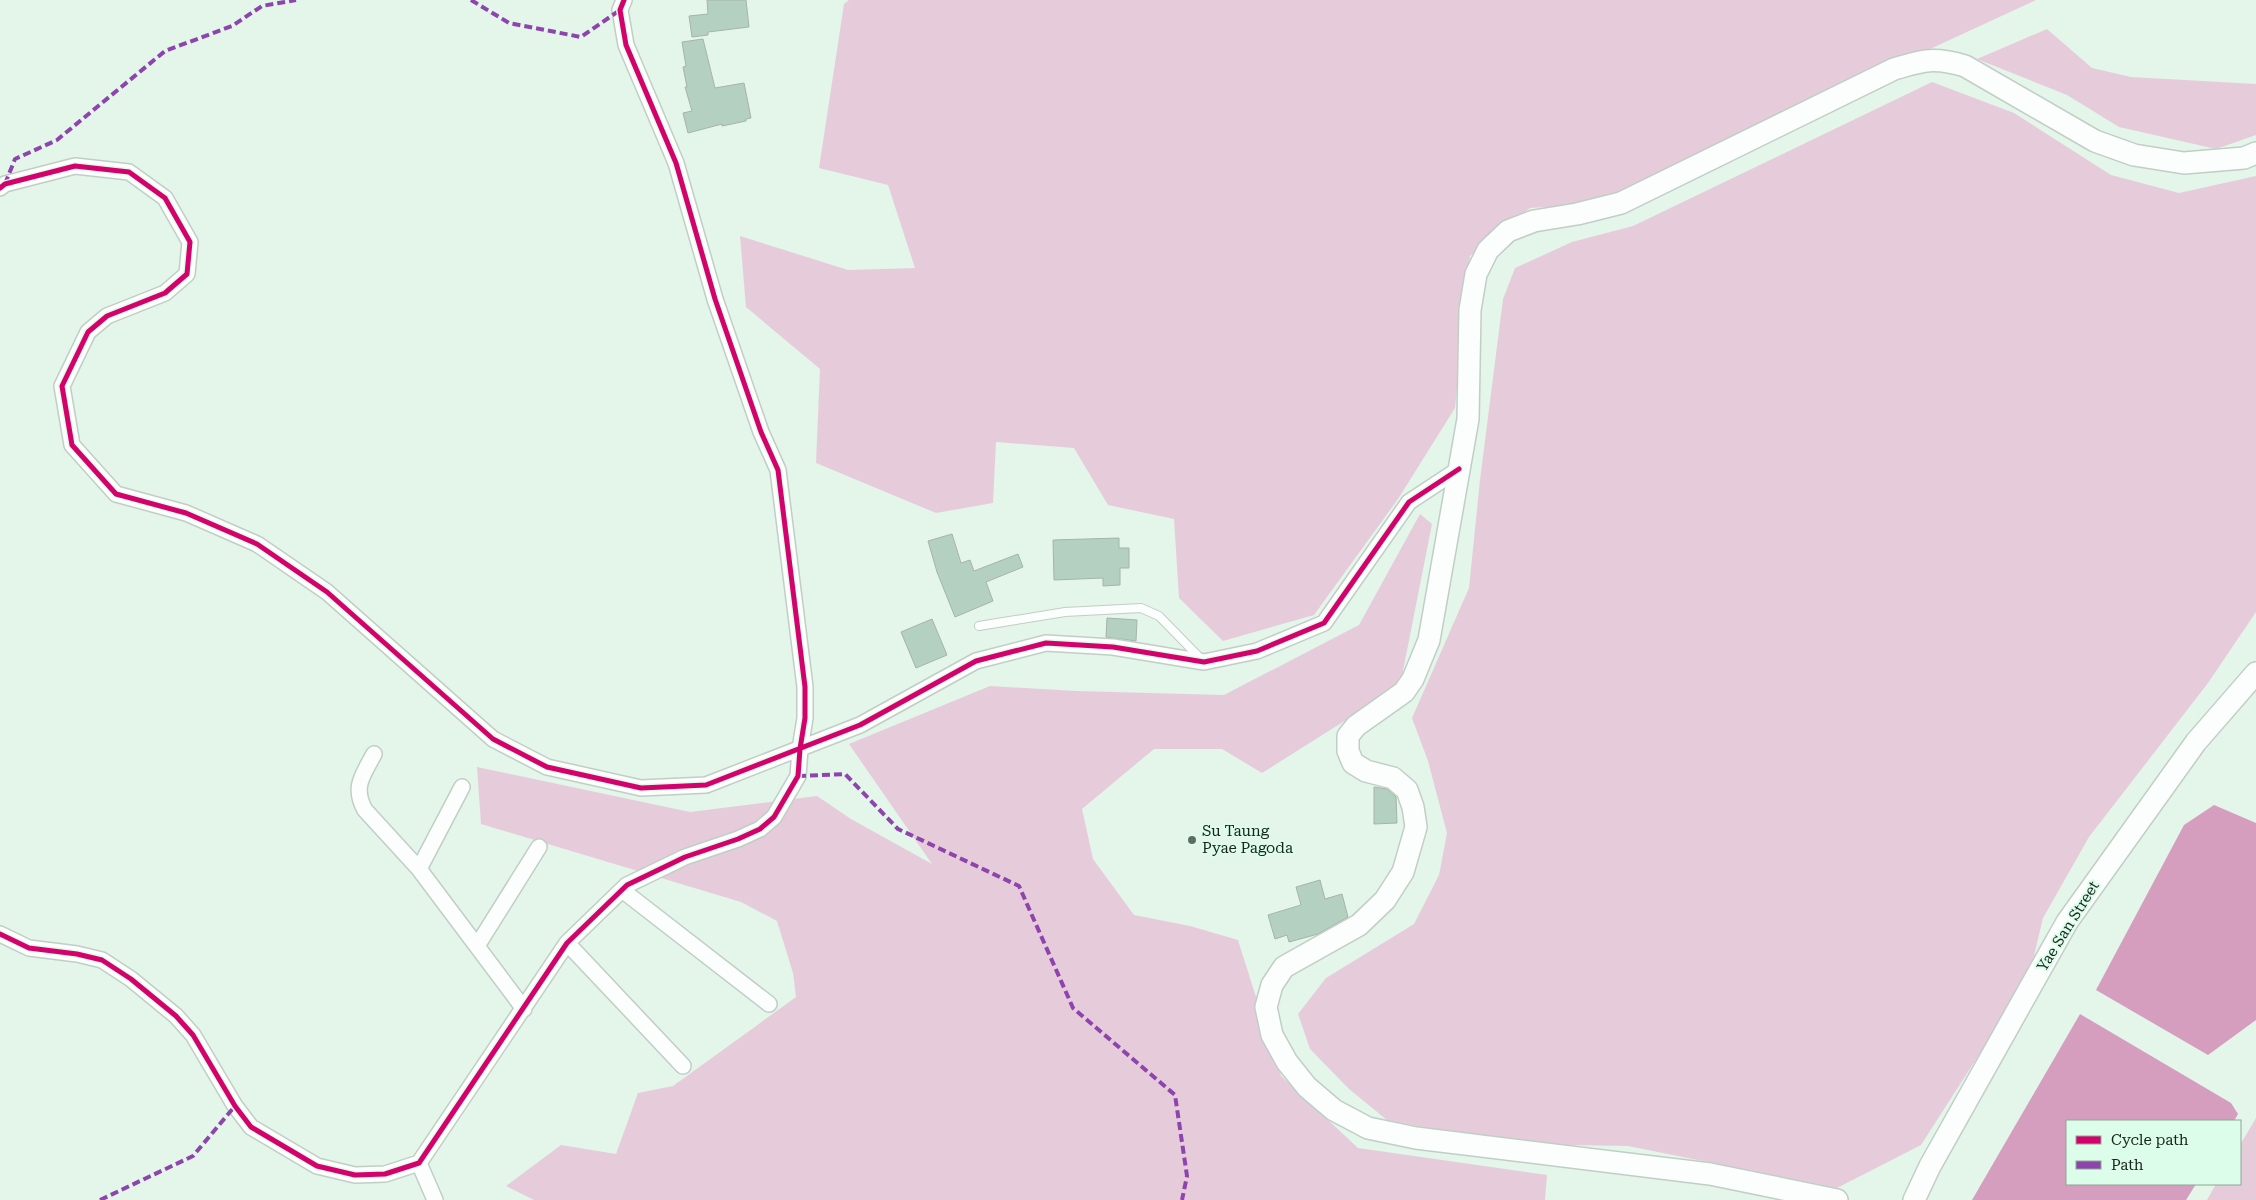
<svg xmlns="http://www.w3.org/2000/svg" width="2256" height="1200" font-family="'Roboto Serif',serif">
	<rect width="100%" height="100%" fill="#e4f5ea"/>
	<!-- green -->
	<path fill="#e6ccdb" d="M849,0H2036L1595,204L1530,208L1470,256L1455,408L1398,499L1314,615L1223,641L1179,598L1174,519L1108,505L1074,448L996,442L993,503L936,513L816,463L820,369L746,307L740,236L848,270L915,268L888,185L819,168L844,4Z
		M2047,29L2092,68L2131,77L2256,84V135L2216,149L2119,127L2067,95L1977,59Z
		M1932,82L2014,113L2111,175L2179,193L2256,176V612L2208,683L2089,837L2043,918L2029,977L1921,1145L1837,1188L1628,1146L1510,1144L1387,1120L1349,1089L1310,1049L1298,1014L1326,978L1414,924L1439,875L1447,833L1428,761L1412,718L1469,588L1480,480L1503,299L1515,268L1572,242L1633,226Z
		M1420,514L1432,524L1400,686L1262,773L1222,749H1154L1082,809L1093,859L1134,915L1190,926L1238,940L1281,1076L1358,1148L1547,1175L1545,1200H534L506,1186L561,1145L616,1154L638,1093L673,1086L796,997L793,973L777,921L741,902L481,824L477,767L690,812L817,796L851,819L932,864L849,744L990,686L1076,691L1224,695L1359,625Z
		M2256,1118V1200H2207L2216,1184H2240V1145Z"/>
	<!-- water -->
	<path fill="#d59ebf" d="M2214,805L2256,823V1020L2208,1055L2096,990L2184,825Z
		M2080,1014L2231,1103L2238,1114L2234,1121H2067V1184H2196L2186,1200H1972Z"/>
	<!-- building -->
	<path fill="#b4d0c0" stroke="#a6b4ab" d="M707,0H746L749,27L708,32V35L692,37L689,16L708,14Z
		M703,39L715,88L744,83L751,118L746,119V121L722,126V124L688,133L683,113L692,111L685,87H687L683,67L686,66L682,42Z
		M952,534L961,563L970,560L974,571L1018,554L1023,567L986,582L993,601L955,617L937,572L928,541Z
		M1119,538V548H1129V568H1120V585L1103,586V578L1054,580L1053,540Z
		M1107,618L1137,620L1136,641L1106,637Z
		M932,619L947,655L916,668L901,632Z
		M1374,787L1387,789L1396,797L1397,823L1374,824Z
		M1320,880L1325,899L1342,894L1348,917L1318,934L1289,942L1287,935L1275,939L1268,915L1301,905L1296,887Z"/>
	<g fill="none" stroke-linecap="round" stroke-linejoin="round">
		<defs>
			<path id="service" d="M979,626L1065,612L1141,608L1159,616L1202,660"/>
			<path id="minor" d="M0,188L5,184L75,166L129,172L165,198L190,242L187,274L165,293L107,316L88,332L62,386L72,445L116,494L186,513L257,544L327,592L493,739L547,767L641,788L706,785L860,725L976,661L1046,643L1113,647L1204,662L1257,651L1324,623L1409,502L1459,469
				M374,754C363,775 352,787 365,810L419,869L524,1009
				M419,869L462,787
				M622,890L769,1004
				M0,934L29,948L77,954L102,960L131,979L176,1016L193,1035L235,1106L251,1127L317,1166L355,1175L385,1174L419,1163L567,943L627,885L685,857L738,839L760,829L774,817L798,776L800,749L805,718V687L778,470L761,432L715,299L676,163L626,45L620,10L624,0
				M567,943L683,1066
				M477,946L539,847
				M419,1163L435,1200"/>
			<path id="secondary" d="M1837,1200L1710,1174L1416,1138L1368,1128L1334,1110L1307,1087L1287,1062L1272,1035L1266,1007L1272,985L1284,967L1359,925L1385,900L1403,872L1416,827L1413,807L1407,790L1393,778L1366,771L1353,763L1348,751V736L1356,726L1404,692L1413,679L1429,640L1468,419L1470,310L1476,274L1488,250L1508,231L1534,221L1577,214L1621,203L1894,69C1924,60 1934,57 1965,66L2095,141L2134,155L2184,163L2244,158L2256,153
				M1914,1200L1930,1166L2067,922L2196,742L2256,673"/>
		</defs>
		<!-- service casing -->
		<use href="#service" stroke="#c1cec6" stroke-width="10"/>
		<!-- minor casing -->
		<use href="#minor" stroke="#c1cec6" stroke-width="18"/>
		<!-- secondary casing -->
		<use href="#secondary" stroke="#c1cec6" stroke-width="24"/>
		<!-- service -->
		<use href="#service" stroke="#fbfefc" stroke-width="8"/>
		<!-- minor -->
		<use href="#minor" stroke="#fbfefc" stroke-width="15"/>
		<!-- secondary -->
		<use href="#secondary" stroke="#fbfefc" stroke-width="21"/>
		<!-- quiet -->
		<path stroke="#8e44ad" stroke-width="4" stroke-dasharray="8 4" stroke-linecap="butt" d="M471,0L509,23L581,37L620,10
			M5,184L15,159L57,140L165,51L232,26L262,6L296,0
			M798,776L845,774L898,829L1019,886L1073,1008L1175,1095L1187,1176L1182,1200
			M100,1200L193,1156L235,1106"/>
		<defs>
			<path id="cycleway" d="M0,188L5,184L75,166L129,172L165,198L190,242L187,274L165,293L107,316L88,332L62,386L72,445L116,494L186,513L257,544L327,592L493,739L547,767L641,788L706,785L860,725L976,661L1046,643L1113,647L1204,662L1257,651L1324,623L1409,502L1459,469
				M0,934L29,948L77,954L102,960L131,979L176,1016L193,1035L235,1106L251,1127L317,1166L355,1175L385,1174L419,1163L567,943L627,885L685,857L738,839L760,829L774,817L798,776L800,749L805,718V687L778,470L761,432L715,299L676,163L626,45L620,10L624,0"/>
		</defs>
		<!-- cycleway casing -->
		<use href="#cycleway" stroke="#dcfde9" stroke-width="8"/>
		<!-- cycleway -->
		<use href="#cycleway" stroke="#d6006c" stroke-width="5"/>
	</g>
	<!-- markers -->
	<circle fill="#5f6d65" stroke="#dcfde9" stroke-width="2" cx="1192" cy="840" r="5"/>
	<g text-anchor="middle" stroke-width="4" stroke-linejoin="round" paint-order="stroke">
		<!-- poi labels -->
		<g font-size="15" fill="#18241d" stroke="#dcfde9" text-anchor="start">
			<text x="1202" y="836">Su Taung<tspan x="1202" dy="17">Pyae Pagoda</tspan></text>
		</g>
		<!-- street labels -->
		<g font-size="15" fill="#18241d" stroke="#dcfde9">
			<text transform="translate(2068 926) rotate(-58)" y="5">Yae San Street</text>
		</g>
	</g>
	<!-- legend -->
	<rect x="2066" y="1120" width="175" height="65" fill="#dcfde9" stroke="#8ea697"/>
	<rect x="2076" y="1136" width="25" height="8" fill="#d6006c" stroke="#8ea697"/>
	<text x="2111" y="1145" font-size="15" fill="#18241d">Cycle path</text>
	<rect x="2076" y="1161" width="25" height="8" fill="#8e44ad" stroke="#8ea697"/>
	<text x="2111" y="1170" font-size="15" fill="#18241d">Path</text>
</svg>
